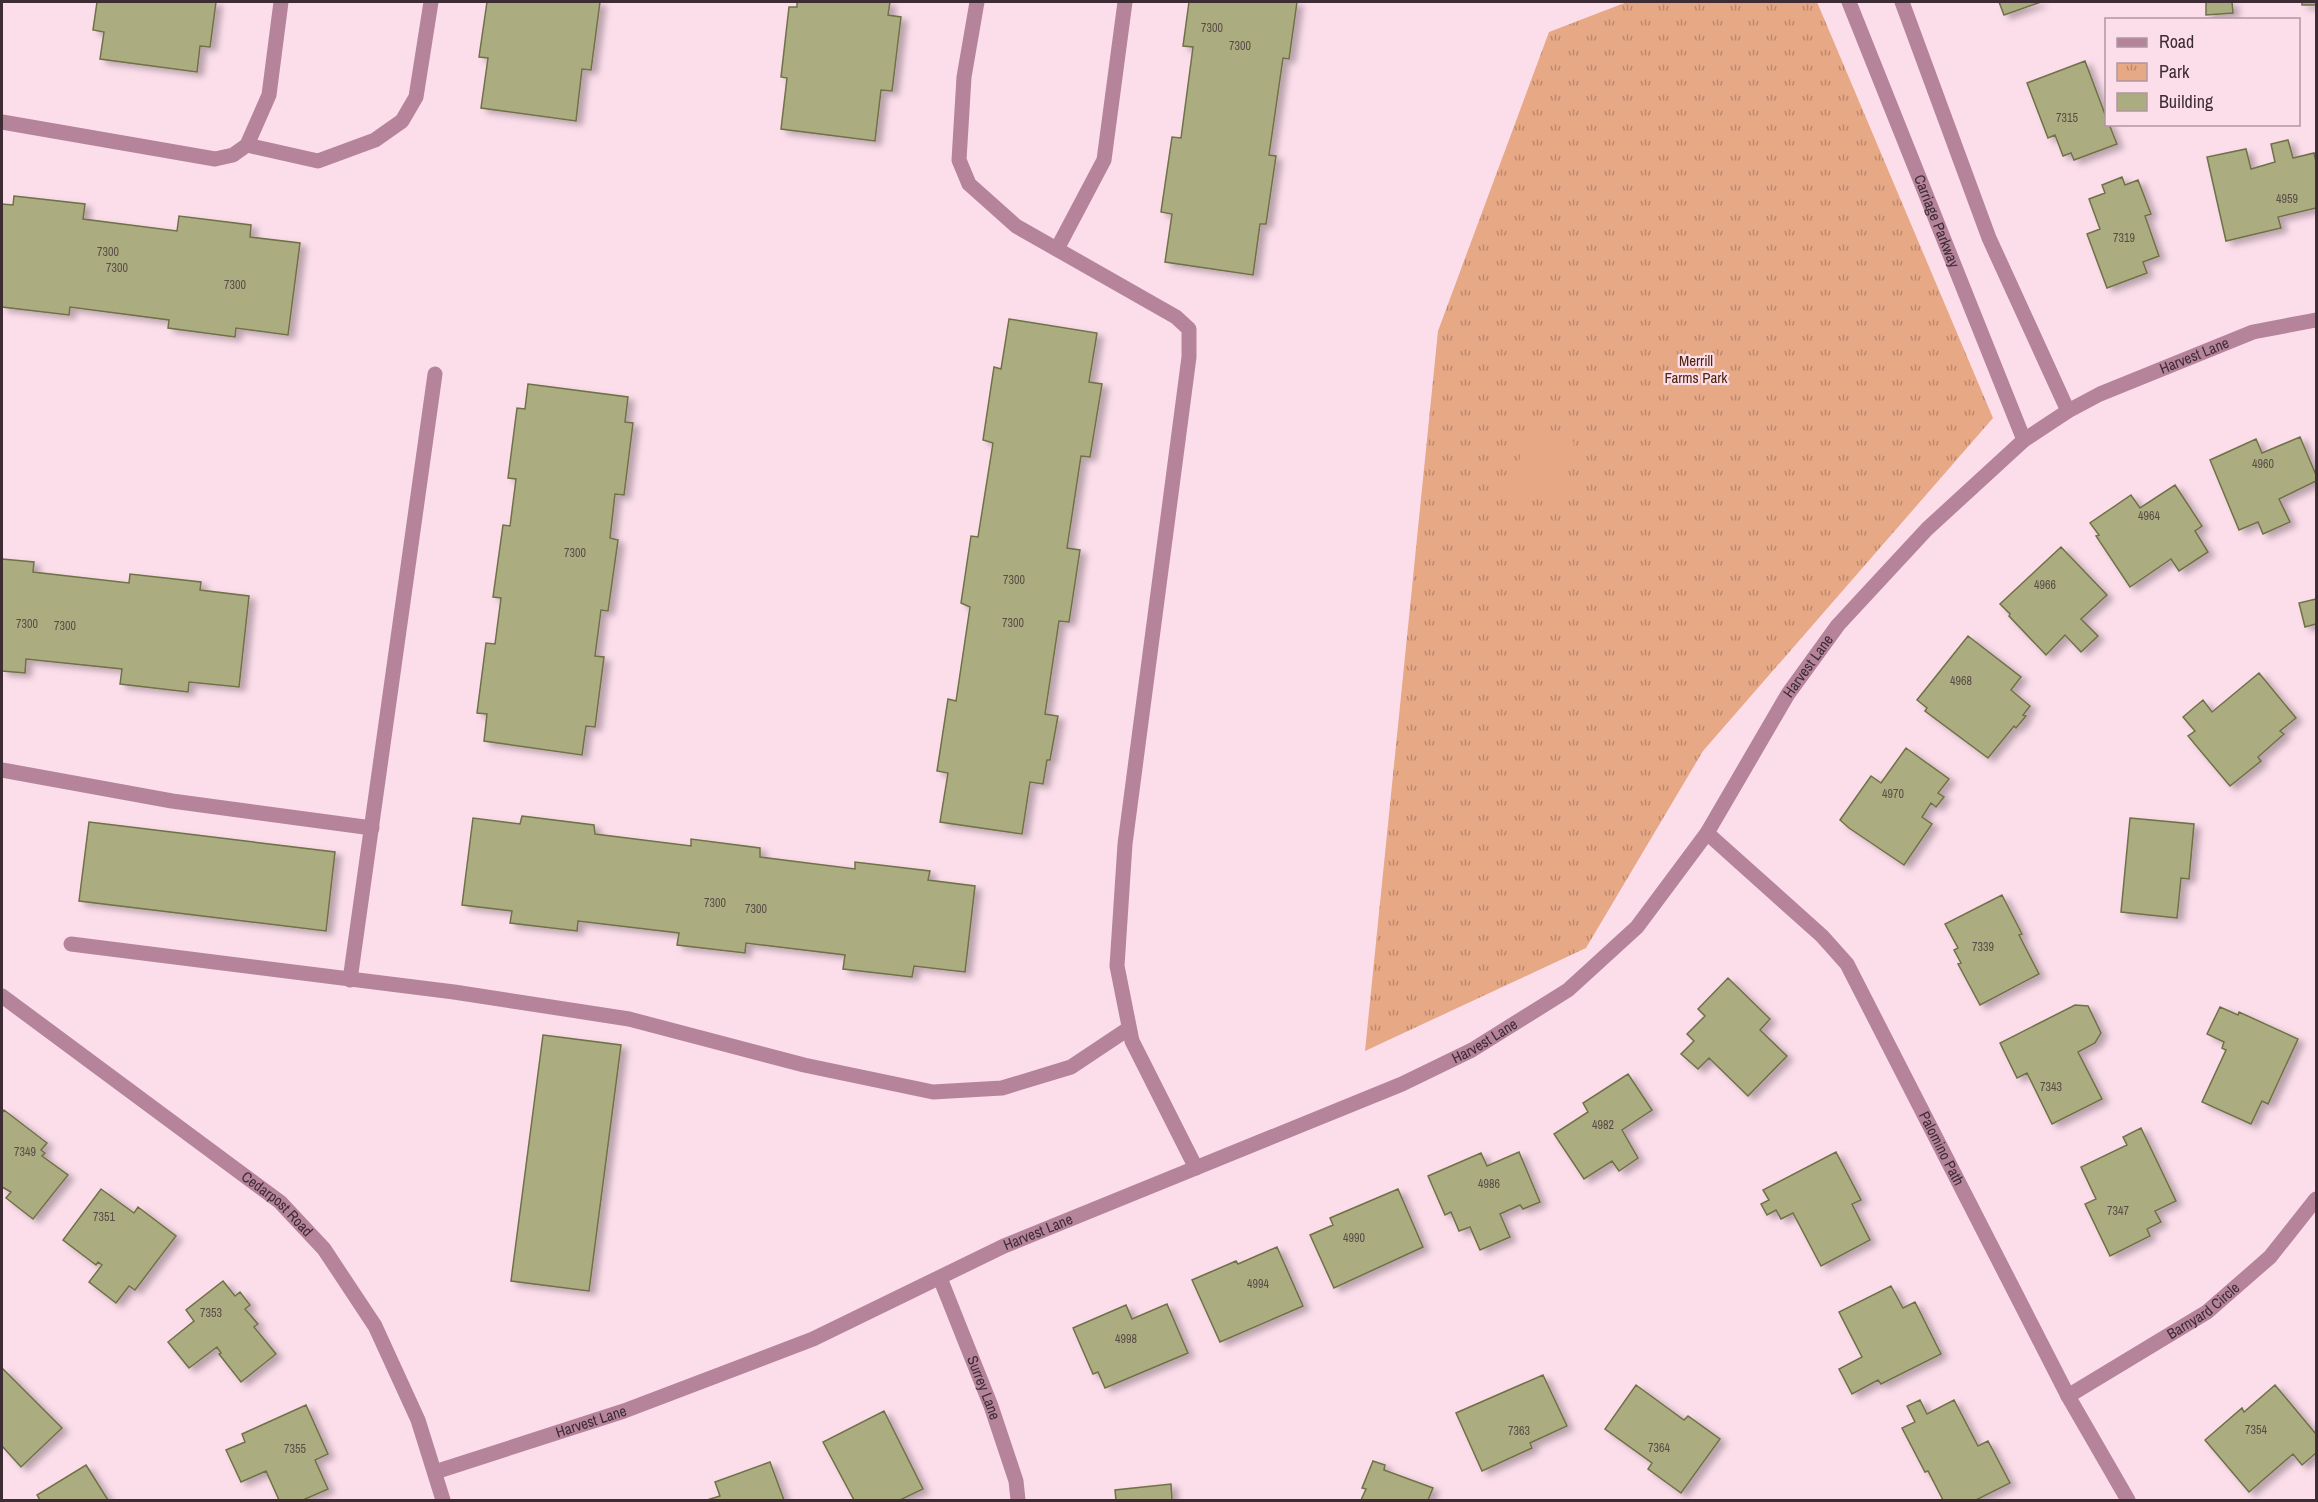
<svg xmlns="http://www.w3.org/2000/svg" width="2318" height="1502" font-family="'Archivo Narrow',sans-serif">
	<defs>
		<pattern id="park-tufts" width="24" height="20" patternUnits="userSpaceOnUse" patternTransform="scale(1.5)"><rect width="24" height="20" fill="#e7a886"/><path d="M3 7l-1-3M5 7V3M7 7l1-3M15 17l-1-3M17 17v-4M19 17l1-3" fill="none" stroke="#bd896e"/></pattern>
		<filter id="shadow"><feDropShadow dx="6" dy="4" stdDeviation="3" flood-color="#0004"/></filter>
	</defs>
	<rect width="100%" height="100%" fill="#fcdeeb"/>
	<!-- park -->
	<path fill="url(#park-tufts)" d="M1627,2H1817L1993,418L1703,751L1586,948L1365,1051L1438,331L1549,32Z"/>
	<!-- pitch -->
	<path fill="#e7a886" d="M1525,432L1574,442L1562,502L1513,492Z"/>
	<!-- building -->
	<path fill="#abac80" stroke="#707147" stroke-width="1.5" filter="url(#shadow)" d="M97,2H216L210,47L200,46L197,72L100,59L104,32L93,30Z
		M487,2H600L591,70L582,69L576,121L481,108L488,58L479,57Z
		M797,2H890L888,15L901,17L892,91L881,90L875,141L781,129L787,78L781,77L789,7H797Z
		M1189,2H1297L1289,59L1283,58L1269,155L1276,156L1266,224H1260L1253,275L1165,262L1172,214L1161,212L1172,137L1181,138L1193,47L1183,46Z
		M1999,2H2041L2004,15Z
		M2206,2H2232L2233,13L2206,15Z
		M2302,2H2316V5H2302Z
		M2085,61L2106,117V124H2109L2117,144L2074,160L2071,153L2063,156L2055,135L2048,138L2027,83Z
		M2288,140L2293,158L2314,153L2316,162V208L2278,217L2281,228L2226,241L2207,157L2246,149L2251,169L2275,162L2271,144Z
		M2122,177L2125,185L2138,180L2151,214L2145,216L2159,256L2143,262L2147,273L2107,288L2087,234L2100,229L2089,199L2105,193L2102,185Z
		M14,196L85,204L83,219L177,231L179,216L251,225L250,237L300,243L288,335L236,328L235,337L168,328L169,320L70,307L69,315L2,307V204L13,205Z
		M1009,319L1097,333L1089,382L1102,384L1090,457L1081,456L1067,548L1080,550L1069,622L1059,621L1045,714L1058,716L1050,760H1047L1043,784L1030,782L1022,834L940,822L948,773L937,771L948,699L956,701L970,607L961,603L971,536L978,537L993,443L983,440L994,367L1001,369Z
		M528,384L628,397L625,422L633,423L624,495L615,494L610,538L618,540L608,611L601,610L595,656L604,657L595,727L586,726L582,755L484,741L487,714L477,713L486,643L495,644L501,598L493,597L503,525L510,526L516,479L508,478L517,408L525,409Z
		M2300,437L2316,475V481L2279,499L2290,522L2263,534L2258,522L2239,530L2210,460L2256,439L2262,453Z
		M2175,485L2202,526L2195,531L2208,552L2179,571L2171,559L2130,587L2096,536L2099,535L2090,523L2131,495L2140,508Z
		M2061,547L2107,595L2081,619L2098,636L2081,652L2065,635L2046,655L2009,616L2010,614L2000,604Z
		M2,559L34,562L33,572L129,583L130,574L201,582L200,590L249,596L239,687L189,682L188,692L120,684L122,669L26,659L25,673L2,671Z
		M2316,599V624L2305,627L2299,603Z
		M1968,636L2021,677L2011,690L2030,706L2023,715L2026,716L2016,728L2014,726L1988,758L1925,711L1927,708L1917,700Z
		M2259,673L2296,718L2280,731L2284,734L2258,757L2261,761L2230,786L2188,736L2195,731L2183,717L2203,700L2212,712Z
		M1906,748L1949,779L1938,793L1944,797L1936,807L1931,803L1922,817L1932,824L1904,865L1849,828L1840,820L1871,776L1881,783Z
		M522,816L594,825L595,834L691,846V839L760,848V857L855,869V862L930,871L928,880L975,886L965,972L914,966L912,977L843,969L845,955L746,943L745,953L677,945L679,933L578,921L577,931L510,923L512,911L462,905L473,818L520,824Z
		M2130,818L2194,824L2189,879L2181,878L2177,918L2121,912Z
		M89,822L335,852L326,931L79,901Z
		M2002,895L2022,934L2019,935L2039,974L1980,1005L1958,964L1961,963L1954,950L1958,948L1945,924Z
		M1728,978L1770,1019L1760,1030L1787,1056L1748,1096L1709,1058L1698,1069L1681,1054L1694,1041L1687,1034L1705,1016L1698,1009Z
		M2075,1005L2088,1006L2101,1033L2095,1043L2078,1052L2102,1099L2052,1124L2027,1073L2017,1078L2000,1043Z
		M2220,1007L2238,1015L2239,1012L2298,1039L2268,1104L2262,1101L2251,1124L2202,1102L2226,1050L2222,1048L2224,1042L2207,1034Z
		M543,1035L621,1045L589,1291L511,1281Z
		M1628,1074L1652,1110L1622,1130L1638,1158L1619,1171L1612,1161L1584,1179L1554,1134L1588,1112L1583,1103Z
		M4,1110L47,1143L41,1150L45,1153L42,1156L68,1175L33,1219L6,1198L11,1192L2,1187V1113Z
		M2141,1128L2176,1201L2155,1211L2161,1222L2147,1229L2150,1236L2110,1256L2085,1204L2096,1199L2081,1167L2127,1145L2123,1137Z
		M1519,1152L1540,1202L1523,1209L1520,1205L1500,1214L1510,1237L1480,1250L1470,1227L1459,1231L1451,1212L1445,1215L1428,1176L1481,1153L1487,1166Z
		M1836,1152L1861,1200L1852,1204L1870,1240L1821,1266L1793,1213L1781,1219L1776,1210L1767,1215L1761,1204L1769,1200L1763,1190Z
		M101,1189L134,1213L138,1207L176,1236L135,1290L129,1286L116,1303L89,1282L102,1265L98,1262L96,1265L63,1240Z
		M1398,1189L1423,1247L1334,1288L1310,1235L1333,1225L1330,1218Z
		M1277,1247L1303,1306L1220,1342L1192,1280L1236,1261L1238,1264Z
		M223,1281L235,1296L240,1292L250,1305L245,1309L258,1324L254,1327L276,1354L241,1382L219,1354L221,1353L217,1347L189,1368L168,1342L194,1321L186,1310Z
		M1891,1286L1903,1308L1915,1302L1941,1354L1881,1384L1878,1380L1852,1394L1839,1369L1862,1357L1839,1312Z
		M1167,1304L1188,1353L1105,1388L1098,1372L1093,1374L1073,1328L1126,1305L1132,1319Z
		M2,1368L62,1428L21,1467L2,1446Z
		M1543,1375L1567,1426L1530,1443L1532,1448L1482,1471L1456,1413Z
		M1636,1385L1684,1420L1688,1416L1720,1439L1681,1493L1648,1469L1652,1463L1605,1429Z
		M2275,1385L2316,1434V1453L2302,1465L2293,1454L2249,1492L2205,1440L2242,1408L2244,1412Z
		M1920,1400L1927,1414L1954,1400L1978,1446L1988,1441L2010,1483L1976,1500H1943L1928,1471L1925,1472L1902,1428L1915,1422L1907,1406Z
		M306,1405L328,1454L315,1460L328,1489L303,1500H279L266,1471L241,1482L226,1450L245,1442L242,1434Z
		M884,1411L923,1489L900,1500H854L823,1442Z
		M1373,1461L1385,1465L1384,1470L1433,1488L1428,1500H1361L1366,1489L1362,1488Z
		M770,1462L784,1500H707L720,1496L715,1482Z
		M86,1465L108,1500H40L37,1495Z
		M1171,1484L1172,1500H1116L1115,1490Z"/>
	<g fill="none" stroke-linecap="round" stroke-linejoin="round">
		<!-- minor -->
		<g stroke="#b5849b" stroke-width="15">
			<path d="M977,2L964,77L959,160L969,184L1016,226L1176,317L1189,329V357L1125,844L1117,966L1132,1041L1196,1168"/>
			<path id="s1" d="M1849,2L2024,440"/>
			<path d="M1902,2L1989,238L2068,411"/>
			<path d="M2,122L215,159L233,155L247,145L269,95L281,2"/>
			<path d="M247,145L318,161L375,140L402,121L416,97L431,2"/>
			<path d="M1057,249L1104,160L1125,2"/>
			<path d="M2,770L172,801L372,828"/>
			<path id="s2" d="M1707,833L1822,936L1847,964L2068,1396L2128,1500"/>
			<path d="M71,944L454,992L629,1019L804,1065L933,1092L1002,1088L1071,1067L1128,1029"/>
			<path d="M350,980L435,374"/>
			<path id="s3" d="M2,996L280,1202L324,1249L375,1326L418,1420L443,1500"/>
			<path id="s4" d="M940,1278L991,1406L1016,1481L1018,1500"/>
			<path id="s5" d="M2068,1396L2207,1312L2270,1257L2316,1199"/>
			<path id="s6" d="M435,1472L624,1411L813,1339L1004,1246L1402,1084L1472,1050L1568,990L1637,927L1707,833L1788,694L1838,625L1927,529L2024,440L2068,411L2100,394L2253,332L2316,320"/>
		</g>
	</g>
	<g text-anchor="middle" stroke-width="4.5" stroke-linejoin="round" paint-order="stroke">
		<!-- number labels -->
		<g font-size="12" fill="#594c47">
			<text x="1212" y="32">7300</text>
			<text x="1240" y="50">7300</text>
			<text x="2067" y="122">7315</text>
			<text x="2287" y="203">4959</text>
			<text x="2124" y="242">7319</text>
			<text x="108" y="256">7300</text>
			<text x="117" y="272">7300</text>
			<text x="235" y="289">7300</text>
			<text x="2263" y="468">4960</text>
			<text x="2149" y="520">4964</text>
			<text x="575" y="557">7300</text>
			<text x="1014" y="584">7300</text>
			<text x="2045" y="589">4966</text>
			<text x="1013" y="627">7300</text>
			<text x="27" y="628">7300</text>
			<text x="65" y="630">7300</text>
			<text x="1961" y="685">4968</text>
			<text x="1893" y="798">4970</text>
			<text x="715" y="907">7300</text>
			<text x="756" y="913">7300</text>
			<text x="1983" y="951">7339</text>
			<text x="2051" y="1091">7343</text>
			<text x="1603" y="1129">4982</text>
			<text x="25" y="1156">7349</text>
			<text x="1489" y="1188">4986</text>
			<text x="2118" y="1215">7347</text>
			<text x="104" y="1221">7351</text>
			<text x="1354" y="1242">4990</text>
			<text x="1258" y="1288">4994</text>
			<text x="211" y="1317">7353</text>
			<text x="1126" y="1343">4998</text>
			<text x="2256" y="1434">7354</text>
			<text x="1519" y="1435">7363</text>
			<text x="1659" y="1452">7364</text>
			<text x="295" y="1453">7355</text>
		</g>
		<!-- street labels -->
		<g font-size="15" fill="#3e2c34" stroke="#fcdeeb">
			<text dy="5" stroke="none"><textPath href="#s1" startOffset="236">Carriage Parkway</textPath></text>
			<text dy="5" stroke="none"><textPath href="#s6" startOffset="2144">Harvest Lane</textPath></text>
			<text dy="5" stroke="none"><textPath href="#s6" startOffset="1640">Harvest Lane</textPath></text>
			<text dy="5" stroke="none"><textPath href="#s6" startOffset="1136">Harvest Lane</textPath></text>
			<text dy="5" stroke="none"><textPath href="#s2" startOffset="399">Palomino Path</textPath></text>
			<text dy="5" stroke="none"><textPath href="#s3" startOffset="345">Cedarpost Road</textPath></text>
			<text dy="5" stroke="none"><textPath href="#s6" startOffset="650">Harvest Lane</textPath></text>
			<text dy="5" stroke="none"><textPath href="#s5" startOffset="160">Barnyard Circle</textPath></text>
			<text dy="5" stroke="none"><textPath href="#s4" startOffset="118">Surrey Lane</textPath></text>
			<text dy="5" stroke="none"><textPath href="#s6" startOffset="164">Harvest Lane</textPath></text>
		</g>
		<!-- park labels -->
		<g font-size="15" fill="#4d240b" stroke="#fcdeeb">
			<text x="1696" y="366">Merrill<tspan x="1696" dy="17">Farms Park</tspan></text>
		</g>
	</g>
	<!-- border -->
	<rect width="2318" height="1502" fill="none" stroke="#3e2c34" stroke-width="6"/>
	<!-- legend -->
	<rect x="2105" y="18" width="195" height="108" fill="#fcdeeb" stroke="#b097a2" stroke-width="1.5"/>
	<rect x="2117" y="38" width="30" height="9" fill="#b5849b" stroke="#b097a2" stroke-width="1.5"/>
	<text x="2159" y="48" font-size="18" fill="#3e2c34">Road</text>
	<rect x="2117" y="63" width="30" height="18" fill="url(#park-tufts)" stroke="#b097a2" stroke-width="1.5"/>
	<text x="2159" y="78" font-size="18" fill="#3e2c34">Park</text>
	<rect x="2117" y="93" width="30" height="18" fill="#abac80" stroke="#b097a2" stroke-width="1.5"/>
	<text x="2159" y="108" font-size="18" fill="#3e2c34">Building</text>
</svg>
